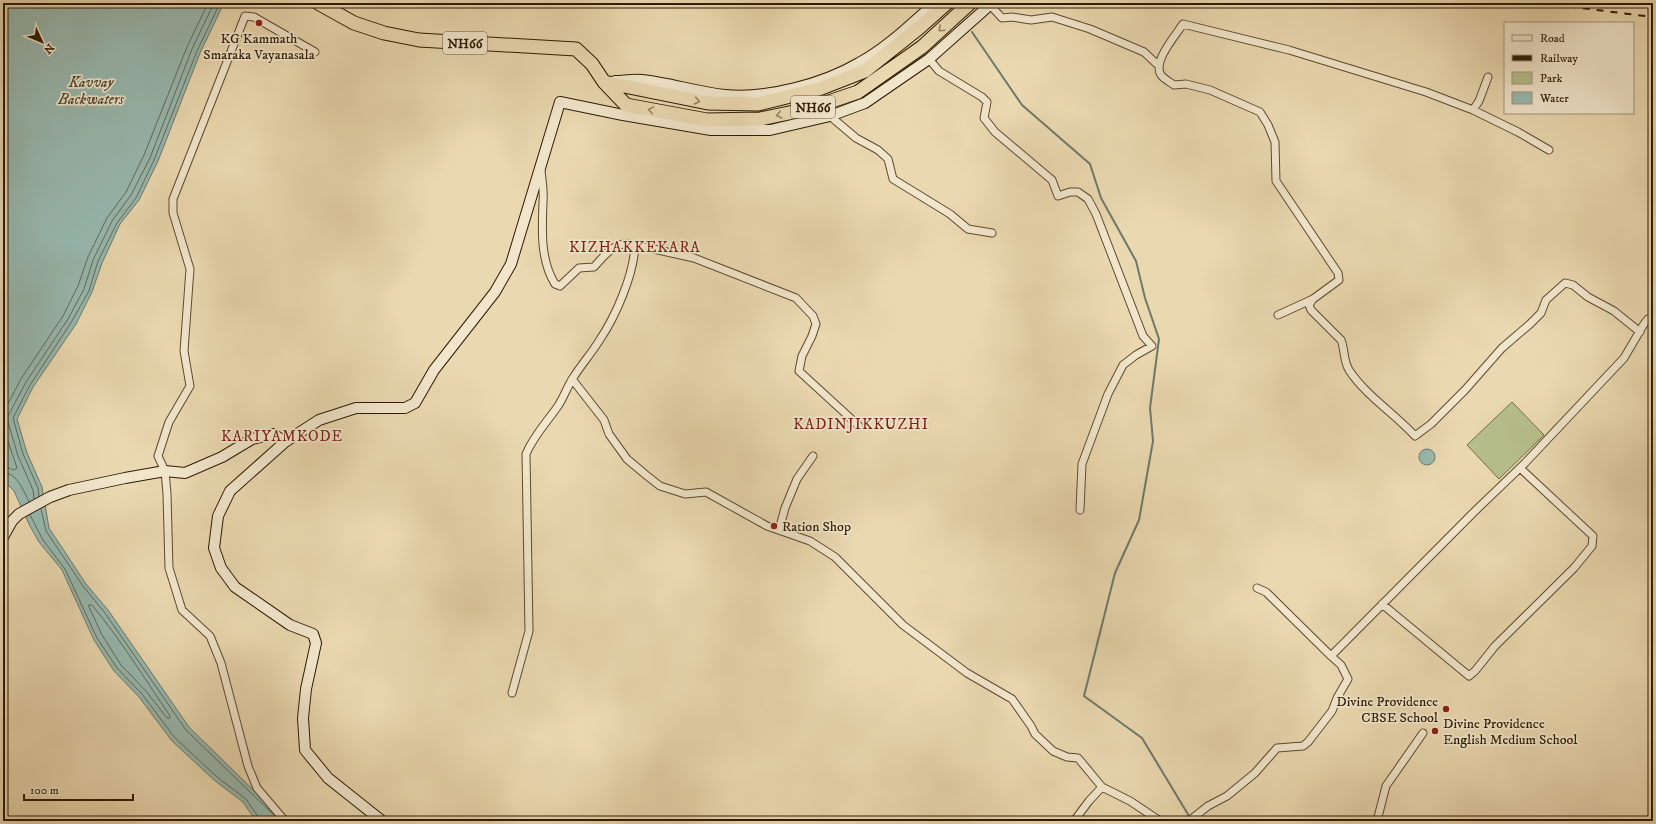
<svg xmlns="http://www.w3.org/2000/svg" width="1656" height="824" font-family="'IM FELL DW Pica',serif">
	<rect width="100%" height="100%" fill="#ead8b0"/>
	<filter id="stains"><feTurbulence type="fractalNoise" baseFrequency=".005" numOctaves="4"/><feColorMatrix values="0 0 0 0 .2 0 0 0 0 .09 0 0 0 0 .02 0 0 0 .5 -.17"/></filter>
	<radialGradient id="worn" r=".72"><stop offset=".6" stop-color="#630" stop-opacity="0"/><stop offset="1" stop-color="#630" stop-opacity=".3"/></radialGradient>
	<!-- green -->
	<path fill="#b6bf8c" stroke="#726c46" d="M1512,402L1544,435L1499,479L1467,445Z"/>
	<!-- water -->
	<path fill="#98b9b0" stroke="#6d796a" d="M3,3H224L200,53L158,161L139,200L120,224L102,263L92,292L76,324L33,387L17,419L27,453L42,487L49,528L86,584L108,610L189,727L285,821H256L243,802L214,780L172,741L139,697L114,671L94,640L62,570L39,542L30,526L14,491L3,480Z
		M1419 457a8 8 0 1 1 16 0a8 8 0 1 1-16 0Z"/>
	<g fill="none" stroke-linecap="round" stroke-linejoin="round">
		<!-- shore -->
		<path stroke="#626a58" stroke-width="1" d="M3,413L21,379L63,316L78,286L88,257L107,218L126,192L144,155L187,47L208,3
			M3,426L17,468L14,470L3,466
			M3,472C17,473 24,491 29,502
			M39,496L38,488L23,454L13,418L30,385L72,321L89,291L98,261L117,223L136,198L154,160L197,51L220,3
			M34,499L33,490L18,456L8,422V416L26,382L68,319L84,289L93,260L112,221L131,195L150,158L192,49L214,3
			M41,509L46,531L83,586L105,613L186,730L278,819
			M30,515L43,540L65,569L97,638L117,668L142,694L175,738L217,777L246,799L257,815L259,821
			M89,605H92C121,640 145,679 170,716V718H167L146,691L121,665L102,635L89,607Z"/>
		<!-- stream -->
		<path stroke="#6d796a" stroke-width="2" d="M972,32L1022,105L1090,164L1101,198L1136,261L1145,298L1159,339L1150,408L1153,441L1139,520L1115,573L1084,696L1142,738L1189,816
			M1196,820L1197,821"/>
		<defs>
			<path id="street" d="M990,5L1002,18L1012,17L1031,20L1052,17L1090,29L1144,52L1159,66
				M929,59L939,71L982,97L987,102L984,118L995,132L1052,180L1058,196L1070,192H1078L1088,199L1096,214L1143,336L1152,346L1136,355L1123,365L1108,394L1082,464L1080,510
				M1488,77L1479,101L1473,110L1426,92L1289,50L1183,24C1176,35 1152,62 1161,75C1164,79 1170,82 1174,85L1186,84L1210,90L1260,112L1268,125L1275,142L1276,181L1338,273L1339,280L1313,299L1309,305L1311,310L1341,340C1345,349 1343,360 1349,370C1366,396 1394,413 1415,436L1431,424L1465,390L1502,348L1530,324L1541,313L1546,300L1565,283L1573,285L1588,297L1614,311L1640,332
				M1473,110L1518,132L1549,150
				M830,116L856,138L878,150L888,159L893,179L950,214L968,229L992,233
				M635,245L694,258L796,298L813,316L816,324L812,336L802,356L799,371L859,426
				M1278,315L1313,299
				M572,379L604,420L609,434L627,459L646,475L660,486L685,494L706,492L767,526L810,541L835,557L903,625L967,673L1012,699L1031,726L1035,734L1053,751L1067,757L1078,758L1102,787L1130,801L1160,821
				M779,530L785,508L797,479L813,456
				M1257,588L1266,592L1331,656L1474,512L1525,463L1624,358L1644,324L1648,319L1653,318
				M1382,604L1463,671L1469,676L1475,671L1495,646L1574,568L1592,546L1593,536L1520,468
				M512,693L529,631L526,454C534,435 547,422 558,406C564,397 567,387 573,378C581,365 591,354 599,341C616,316 634,274 635,245C616,239 605,255 594,267L579,268L560,286L555,284C540,260 542,229 543,202C544,191 542,181 541,170
				M285,821L257,788L248,766L221,663L210,636L182,610L169,568L167,494L165,471L158,456L169,422L190,386L184,351L190,269L173,213V199L245,16L254,17L315,52
				M1074,821L1089,801L1102,787
				M1189,821L1208,806L1227,796L1255,773L1277,748L1303,746L1308,742L1332,711L1337,698L1348,679L1341,665L1331,656
				M1377,821L1386,786L1423,733"/>
			<path id="secondary" d="M615,81C623,81 633,79 642,80C670,83 697,92 725,95C767,99 823,84 859,63C887,48 911,24 935,3
				M3,537L12,521L19,514L50,497L69,490L125,478L165,471L185,473L222,457L252,439L273,434L285,442
				M382,821L328,778L305,750L303,718L306,689L316,643L313,634L290,625L235,587L221,568L214,548L218,516L230,491L285,442L319,420L356,408H405L415,403L434,370L495,292L511,264L560,102L623,115L711,130H770L830,116L865,103L929,59L992,3"/>
			<path id="highway" d="M318,3L354,23L384,33L419,40L576,49L592,64L604,82L626,105L707,120L760,119L808,109L858,92L922,47L970,3
				M604,82L708,103L758,104L819,89L865,71L919,28L947,3"/>
		</defs>
		<!-- street casing -->
		<use href="#street" stroke="#5c4a2c" stroke-width="9"/>
		<!-- secondary casing -->
		<use href="#secondary" stroke="#2d1a00" stroke-width="12"/>
		<!-- highway casing -->
		<use href="#highway" stroke="#2d1a00" stroke-width="15"/>
		<!-- street -->
		<use href="#street" stroke="#f1e6cc" stroke-width="7"/>
		<!-- secondary -->
		<use href="#secondary" stroke="#f1e6cc" stroke-width="10"/>
		<!-- highway -->
		<use href="#highway" stroke="#ead8b0" stroke-width="13"/>
		<!-- rail -->
		<path stroke="#2d1a00" stroke-width="2" stroke-dasharray="7 7" stroke-linecap="butt" d="M1541,3L1653,17
			M1629,3L1653,6"/>
	</g>
	<!-- one-way arrows -->
	<defs><path id="oneway-chevron" d="M-2-3.5L2.5 0L-2 3.5" fill="none" stroke-width="1.6" stroke-linecap="round" stroke-linejoin="round"/></defs>
	<g stroke="#958261">
		<use href="#oneway-chevron" transform="translate(941 29) rotate(137)"/>
		<use href="#oneway-chevron" transform="translate(697 101) rotate(11)"/>
		<use href="#oneway-chevron" transform="translate(651 110) rotate(-170)"/>
		<use href="#oneway-chevron" transform="translate(779 115) rotate(168)"/>
	</g>
	<!-- markers -->
	<g fill="#8f2418" stroke="#f1e6cc" stroke-width="1.5">
		<circle cx="259" cy="23" r="4"/>
		<circle cx="774" cy="526" r="4"/>
		<circle cx="1446" cy="709" r="4"/>
		<circle cx="1435" cy="731" r="4"/>
	</g>
	<g text-anchor="middle" stroke-width="3.5" stroke-linejoin="round" paint-order="stroke">
		<!-- shield labels -->
		<g fill="#f1e6cc" stroke="#68573d" stroke-width="1">
			<rect x="443" y="32" width="44" height="22" rx="3"/>
			<rect x="791" y="96" width="44" height="22" rx="3"/>
		</g>
		<g font-size="13" font-weight="bold" fill="#2d1a00">
			<text x="465" y="48">NH66</text>
			<text x="813" y="112">NH66</text>
		</g>
		<!-- poi labels -->
		<g font-size="14" fill="#2d1a00" stroke="#f1e6cc" text-anchor="start">
			<text x="259" y="43" text-anchor="middle">KG Kammath<tspan x="259" dy="16">Smaraka Vayanasala</tspan></text>
			<text x="782" y="531">Ration Shop</text>
			<text x="1438" y="706" text-anchor="end">Divine Providence<tspan x="1438" dy="16">CBSE School</tspan></text>
			<text x="1443" y="728">Divine Providence<tspan x="1443" dy="16">English Medium School</tspan></text>
		</g>
		<!-- water labels -->
		<g font-size="15" font-style="italic" fill="#4d4a35" stroke="#f1e6cc">
			<text x="91" y="87">Kavvay<tspan x="91" dy="17">Backwaters</tspan></text>
		</g>
		<!-- neighbourhood labels -->
		<g font-size="15" letter-spacing="1" fill="#7a1f14" stroke="#f1e6cc">
			<text x="635" y="252">KIZHAKKEKARA</text>
			<text x="861" y="429">KADINJIKKUZHI</text>
			<text x="282" y="441">KARIYAMKODE</text>
		</g>
	</g>
	<!-- margin -->
	<rect width="1656" height="824" fill="none" stroke="#ead8b0" stroke-width="16"/>
	<rect x="4" y="4" width="1648" height="816" fill="none" stroke="#2d1a00" stroke-width="2"/>
	<rect x="8" y="8" width="1640" height="808" fill="none" stroke="#2d1a00"/>
	<!-- legend -->
	<rect x="1504" y="22" width="130" height="92" fill="#f1e6cc" stroke="#a3947a"/>
	<rect x="1512" y="35" width="20" height="6" fill="#f1e6cc" stroke="#a3947a"/>
	<text x="1540" y="42" font-size="12" fill="#2d1a00">Road</text>
	<rect x="1512" y="55" width="20" height="6" fill="#2d1a00" stroke="#a3947a"/>
	<text x="1540" y="62" font-size="12" fill="#2d1a00">Railway</text>
	<rect x="1512" y="72" width="20" height="12" fill="#b6bf8c" stroke="#a3947a"/>
	<text x="1540" y="82" font-size="12" fill="#2d1a00">Park</text>
	<rect x="1512" y="92" width="20" height="12" fill="#98b9b0" stroke="#a3947a"/>
	<text x="1540" y="102" font-size="12" fill="#2d1a00">Water</text>
	<!-- north arrow -->
	<g transform="translate(42 42) rotate(134)" stroke="#f1e6cc" stroke-width="3" paint-order="stroke">
	<path d="M0-3L7 15L0 10L-7 15Z" fill="#2d1a00"/>
	<text y="-6" font-size="11" font-weight="bold" text-anchor="middle" fill="#2d1a00">N</text>
	</g>
	<!-- scale -->
	<path d="M24 794v6h109v-6" fill="none" stroke="#2d1a00" stroke-width="2"/>
	<text x="30" y="794" font-size="12" fill="#2d1a00" stroke="#f1e6cc" stroke-width="3" paint-order="stroke">100 m</text>
	<rect width="100%" height="100%" filter="url(#stains)"/>
	<rect width="100%" height="100%" fill="url(#worn)"/>
</svg>
